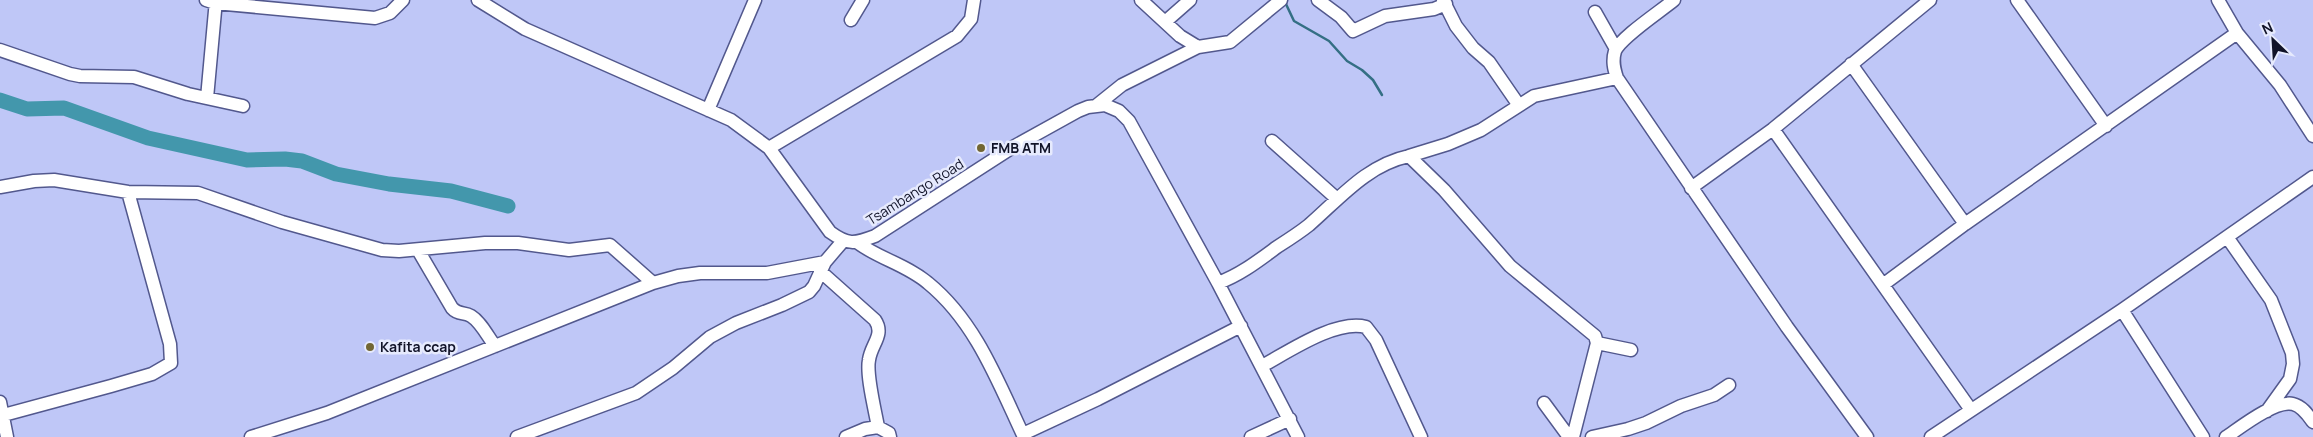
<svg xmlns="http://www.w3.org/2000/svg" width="2313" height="437" font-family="Manrope,sans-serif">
	<rect width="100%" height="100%" fill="#bfc7f7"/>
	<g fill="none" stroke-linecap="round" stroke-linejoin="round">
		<!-- stream -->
		<path stroke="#346f84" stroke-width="2.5" d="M1285,2L1294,21L1329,41L1347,61L1362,70L1373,80L1382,95"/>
		<!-- river -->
		<path stroke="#4397ac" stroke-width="15" d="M0,100L27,109L64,108L148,138L247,160L285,159L302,161L336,174L389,184L451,191L508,206"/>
		<defs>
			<path id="minor" d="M206,0L215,3L375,18L390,13L403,0
				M478,0L525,29L731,120L769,148L830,232C848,245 854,244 875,236L1013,147L1078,111L1088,107L1105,105L1119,111L1129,121L1218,283L1298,437
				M1141,0L1180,36L1198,47
				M1318,0L1341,17L1353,31L1385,16L1434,9L1446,4
				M1443,0L1456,26L1473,48L1489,62L1518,104
				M1674,0C1661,11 1621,37 1615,51C1612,61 1614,69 1617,78L1787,327L1867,437
				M2017,0L2106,126
				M2218,0L2237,33L2280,85L2313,136
				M1595,12L1616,49
				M851,20L863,0
				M1165,22L1190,0
				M0,50L70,74L80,76L134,77L188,94L243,106
				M1851,64L1965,224
				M207,98L216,0
				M1097,105L1122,85L1198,47L1230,42L1281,0
				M708,110L755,0
				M1773,129L1971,410
				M1272,141L1336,198
				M769,148L957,36L971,19L974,0
				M1409,156L1448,144L1481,130L1534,96L1617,78
				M0,187L34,181L54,180L128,192L198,193L282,222L382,250L399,251L485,243H518L569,250L610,245L653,283
				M1691,188L1773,129L1930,0
				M2227,237L2271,300L2292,353L2293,364L2290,379L2267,411
				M858,243C880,259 907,265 928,283C976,322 998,382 1024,437
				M418,250L452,308C458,315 464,312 471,316C481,322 488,337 495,346
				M820,271L875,320C885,335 871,344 869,360C866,375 875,410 878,427
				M1218,283C1240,275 1258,261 1277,247C1288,240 1299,233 1309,225C1340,198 1367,165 1409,156L1444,190L1510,266L1595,336L1597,343L1573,437
				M1884,284L1965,224L2237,33
				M2122,310L2203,437
				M1597,343L1631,350
				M1262,366C1288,352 1336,319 1366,327L1376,340L1421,437
				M0,402L7,437
				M1544,403L1569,437
				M0,416L111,386L152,374L171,363L170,344L128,192
				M1023,434L1098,399L1241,326
				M251,437L327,413L653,283L678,276L700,273H767L825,262
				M517,437L636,393L673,368L710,337L736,323L782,305L809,292L814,286L825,262L843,241
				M846,437L865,429L878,427L889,433L890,437
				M1251,437L1290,419
				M1592,437L1628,429L1646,423L1681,406L1714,395L1729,385
				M1931,437L2122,310L2313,177
				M2226,437C2241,427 2275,400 2293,404C2302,406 2308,415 2313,422"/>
		</defs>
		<!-- minor casing -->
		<use href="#minor" stroke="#52588d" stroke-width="15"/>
		<!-- minor -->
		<use href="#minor" stroke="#fff" stroke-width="12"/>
	</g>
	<!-- markers -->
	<g fill="#726633" stroke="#e6eafd" stroke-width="2">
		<circle cx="981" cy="148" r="5"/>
		<circle cx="370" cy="347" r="5"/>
	</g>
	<g text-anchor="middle" stroke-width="5" stroke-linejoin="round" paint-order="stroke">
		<!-- poi labels -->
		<g font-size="14" font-weight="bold" fill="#111328" stroke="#e6eafd" text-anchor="start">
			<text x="991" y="153">FMB ATM</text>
			<text x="380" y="352">Kafita ccap</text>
		</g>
		<!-- street labels -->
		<g font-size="14" fill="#111328" stroke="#e6eafd">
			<text transform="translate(915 192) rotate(-32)" y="5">Tsambango Road</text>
		</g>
	</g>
	<!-- north arrow -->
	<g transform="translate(2273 40) rotate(335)" stroke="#e6eafd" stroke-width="4" paint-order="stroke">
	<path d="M0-4L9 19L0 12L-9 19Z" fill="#111328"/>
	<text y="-8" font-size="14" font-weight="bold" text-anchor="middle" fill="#111328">N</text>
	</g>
</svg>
